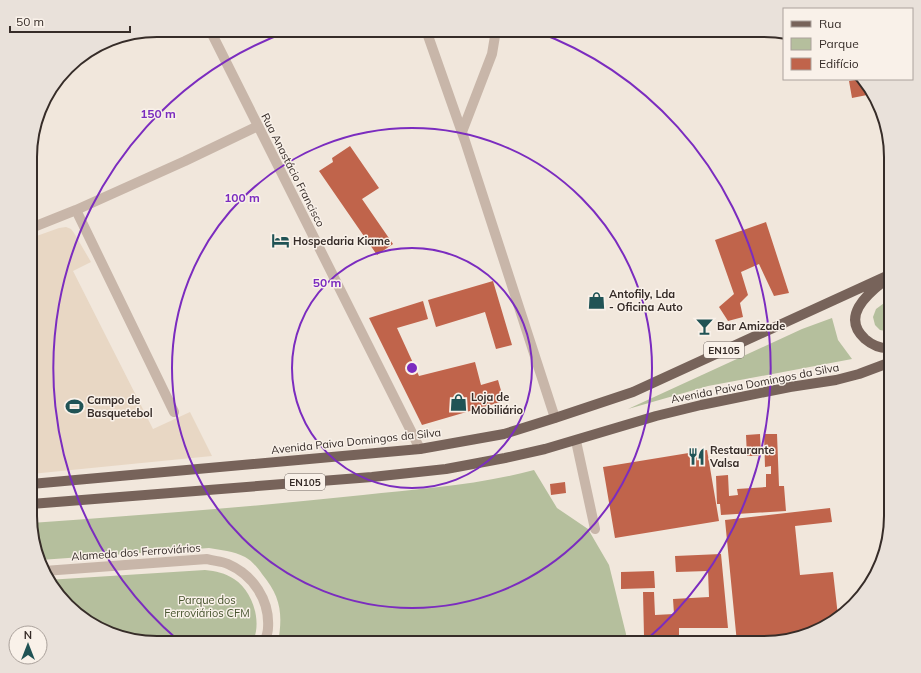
<svg xmlns="http://www.w3.org/2000/svg" width="921" height="673" font-family="Mulish,sans-serif">
	<rect width="100%" height="100%" fill="#f1e7dc"/>
	<!-- green -->
	<path fill="#b5bf9d" d="M891,298V332L880,330L875,325L873,317L876,309Z
		M832,318L838,340L852,359L708,386L628,409L802,329Z
		M534,470L557,508L588,529L609,565L626,634V643H278C283,614 281,597 262,574C258,568 251,560 245,557C233,551 221,550 209,548L40,560L31,533V523C142,515 253,507 363,495C420,489 479,485 534,470Z
		M205,570C216,571 225,573 234,579C253,591 263,623 252,643H149L108,633L79,617L47,580Z"/>
	<!-- plaza -->
	<path fill="#e8d7c4" d="M66,227L71,229L74,233L91,262L73,271L153,429L190,412L212,456L31,474V238L59,228Z"/>
	<!-- building -->
	<path fill="#c0644b" d="M860,79L872,94L852,98L849,81Z
		M350,146L379,188L362,199L393,244L377,255L319,171L333,162L332,158Z
		M766,222L789,293L774,296L759,264L741,272L748,295L740,303L743,317L728,321L719,307L734,294L715,240Z
		M493,281L512,345L496,349L485,312L436,327L428,300Z
		M423,301L428,319L397,328L419,376L475,362L481,385L498,380L504,401L422,425L369,318Z
		M760,434L761,456H747L746,435Z
		M764,434H777L779,486H784L786,511L721,515L720,504H717L716,476L728,475L729,496L738,495L737,489L766,487V474H771V466L765,467Z
		M707,450L719,521L615,538L603,467Z
		M565,482L566,493L551,495L550,484Z
		M830,508L832,522L795,526L800,575L833,572L838,616L820,630L764,643H737L725,520Z
		M721,554L728,628H679V635L644,636L643,592H654L655,615L674,614L673,599L709,597L708,571L676,572L675,556Z
		M654,571L655,588L621,589V572Z"/>
	<g fill="none" stroke-linecap="round" stroke-linejoin="round">
		<!-- minor -->
		<path stroke="#c8b6a9" stroke-width="10" d="M210,30L420,449
			M426,30L465,141L555,418
			M462,132L492,54L496,30
			M31,228L76,210
			M174,412L76,210L185,161L258,126
			M576,441L595,529
			M44,571L207,559C213,561 222,561 228,564C253,575 270,600 268,628C268,633 266,638 264,643"/>
		<!-- major -->
		<path stroke="#77635a" stroke-width="10" d="M884,281C866,295 841,317 865,339C872,345 881,349 891,348
			M31,484L420,449L504,434L555,418L633,392L891,274
			M31,504L372,477L446,469L505,458L545,449L656,416L701,405L790,387L836,380L859,374L891,362"/>
	</g>
	<!-- distance rings -->
	<g fill="none" stroke="#7b2cbf" stroke-width="2">
		<circle cx="412" cy="368" r="120"/>
		<circle cx="412" cy="368" r="240"/>
		<path d="M179 641A359 359 0 0 1 289 31M535 31A359 359 0 0 1 645 641"/>
	</g>
	<!-- icons -->
	<defs>
		<symbol id="hotel-bare" viewBox="-9 -9 18 18"><path d="M-6-4.5h1.5V1H6V5H4.5V3h-9V5H-6ZM-4 0a1.8 1.8 0 1 1 3.6 0ZM.5 0V-2.5h3Q6-2.5 6 0Z" fill="#205355" stroke="#f9f1e9" stroke-width="2.5" paint-order="stroke"/></symbol>
		<symbol id="shop-bare" viewBox="-9 -9 18 18"><path d="M-5-2.5h2.3a2.7 3.5 0 0 1 5.4 0H5L5.5 6h-11ZM-1.5-2.5h3a1.5 2.3 0 0 0-3 0Z" fill="#205355" stroke="#f9f1e9" stroke-width="2.5" paint-order="stroke"/></symbol>
		<symbol id="bar-bare" viewBox="-9 -9 18 18"><path d="M-6-5H6L.8 .8V4.5H3.5V6h-7V4.5H-.8V.8Z" fill="#205355" stroke="#f9f1e9" stroke-width="2.5" paint-order="stroke"/></symbol>
		<symbol id="stadium-bare" viewBox="-9 -9 18 18"><path d="M0-5a6.5 5 0 1 0 0 10a6.5 5 0 1 0 0-10ZM-3.5-1.8h7v3.6h-7Z" fill="#205355" stroke="#f9f1e9" stroke-width="2.5" paint-order="stroke"/></symbol>
		<symbol id="restaurant-bare" viewBox="-9 -9 18 18"><path d="M-5-6h1v4h1v-4h1v4h1v-4h1v5L-1.5 .5V6h-2V.5L-5-1ZM5-6V6H3V1.5H1.5Q1.5-4 5-6Z" fill="#205355" stroke="#f9f1e9" stroke-width="2.5" paint-order="stroke"/></symbol>
	</defs>
	<g fill-rule="evenodd">
		<use href="#hotel-bare" x="268" y="228" width="25" height="25"/>
		<use href="#shop-bare" x="584" y="288" width="25" height="25"/>
		<use href="#bar-bare" x="692" y="314" width="25" height="25"/>
		<use href="#shop-bare" x="446" y="390" width="25" height="25"/>
		<use href="#stadium-bare" x="62" y="394" width="25" height="25"/>
		<use href="#restaurant-bare" x="684" y="444" width="25" height="25"/>
	</g>
	<g text-anchor="middle" stroke-width="3" stroke-linejoin="round" paint-order="stroke">
		<!-- shield labels -->
		<g fill="#f9f1e9" stroke="#706762" stroke-width="1">
			<rect x="704" y="342" width="40" height="16" rx="3"/>
			<rect x="285" y="474" width="40" height="16" rx="3"/>
		</g>
		<g font-size="10" font-weight="bold" fill="#362c28">
			<text x="724" y="354">EN105</text>
			<text x="305" y="486">EN105</text>
		</g>
		<!-- street labels -->
		<g font-size="11" fill="#362c28" stroke="#f9f1e9">
			<text transform="translate(293 170) rotate(63)" y="4">Rua Anastácio Francisco</text>
			<text transform="translate(755 383) rotate(-11)" y="4">Avenida Paiva Domingos da Silva</text>
			<text transform="translate(356 441) rotate(-6)" y="4">Avenida Paiva Domingos da Silva</text>
			<text transform="translate(136 552) rotate(-4)" y="4">Alameda dos Ferroviários</text>
		</g>
		<!-- poi labels -->
		<g font-size="11" font-weight="bold" fill="#362c28" stroke="#f9f1e9" text-anchor="start">
			<text x="293" y="245">Hospedaria Kiame</text>
			<text x="609" y="298">Antofily, Lda<tspan x="609" dy="13">- Oficina Auto</tspan></text>
			<text x="717" y="330">Bar Amizade</text>
			<text x="471" y="401">Loja de<tspan x="471" dy="13">Mobiliário</tspan></text>
			<text x="87" y="404">Campo de<tspan x="87" dy="13">Basquetebol</tspan></text>
			<text x="710" y="454">Restaurante<tspan x="710" dy="13">Valsa</tspan></text>
		</g>
		<!-- park labels -->
		<g font-size="11" fill="#46532d" stroke="#f9f1e9">
			<text x="207" y="604">Parque dos<tspan x="207" dy="13">Ferroviários CFM</tspan></text>
		</g>
	</g>
	<!-- crop -->
	<path d="M0 0H921V673H0ZM157 37H764A120 120 0 0 1 884 157V516A120 120 0 0 1 764 636H157A120 120 0 0 1 37 516V157A120 120 0 0 1 157 37Z" fill="#e9e1da" fill-rule="evenodd"/>
	<path fill="none" stroke="#362c28" stroke-width="2" d="M157 37H764A120 120 0 0 1 884 157V516A120 120 0 0 1 764 636H157A120 120 0 0 1 37 516V157A120 120 0 0 1 157 37Z"/>
	<circle cx="412" cy="368" r="6" fill="#7b2cbf" stroke="#f9f1e9" stroke-width="2"/>
	<g font-size="12" text-anchor="middle" font-weight="bold" fill="#7b2cbf" stroke="#f9f1e9" stroke-width="3" stroke-linejoin="round" paint-order="stroke">
		<text x="158" y="118">150 m</text>
		<text x="242" y="202">100 m</text>
		<text x="327" y="287">50 m</text>
	</g>
	<!-- legend -->
	<rect x="783" y="8" width="130" height="72" fill="#f9f1e9" stroke="#aba29c"/>
	<rect x="791" y="21" width="20" height="6" fill="#77635a" stroke="#aba29c"/>
	<text x="819" y="28" font-size="12" fill="#362c28">Rua</text>
	<rect x="791" y="38" width="20" height="12" fill="#b5bf9d" stroke="#aba29c"/>
	<text x="819" y="48" font-size="12" fill="#362c28">Parque</text>
	<rect x="791" y="58" width="20" height="12" fill="#c0644b" stroke="#aba29c"/>
	<text x="819" y="68" font-size="12" fill="#362c28">Edifício</text>
	<!-- north arrow -->
	<g transform="translate(28 645)"><circle r="19" fill="#f9f1e9" stroke="#aba29c"/>
	<path d="M0-3L7 15L0 10L-7 15Z" fill="#205355"/>
	<text y="-6" font-size="11" font-weight="bold" text-anchor="middle" fill="#362c28">N</text>
	</g>
	<!-- scale -->
	<path d="M10 26v6h120v-6" fill="none" stroke="#362c28" stroke-width="2"/>
	<text x="16" y="26" font-size="12" fill="#362c28" stroke="#f9f1e9" stroke-width="3" paint-order="stroke">50 m</text>
</svg>
